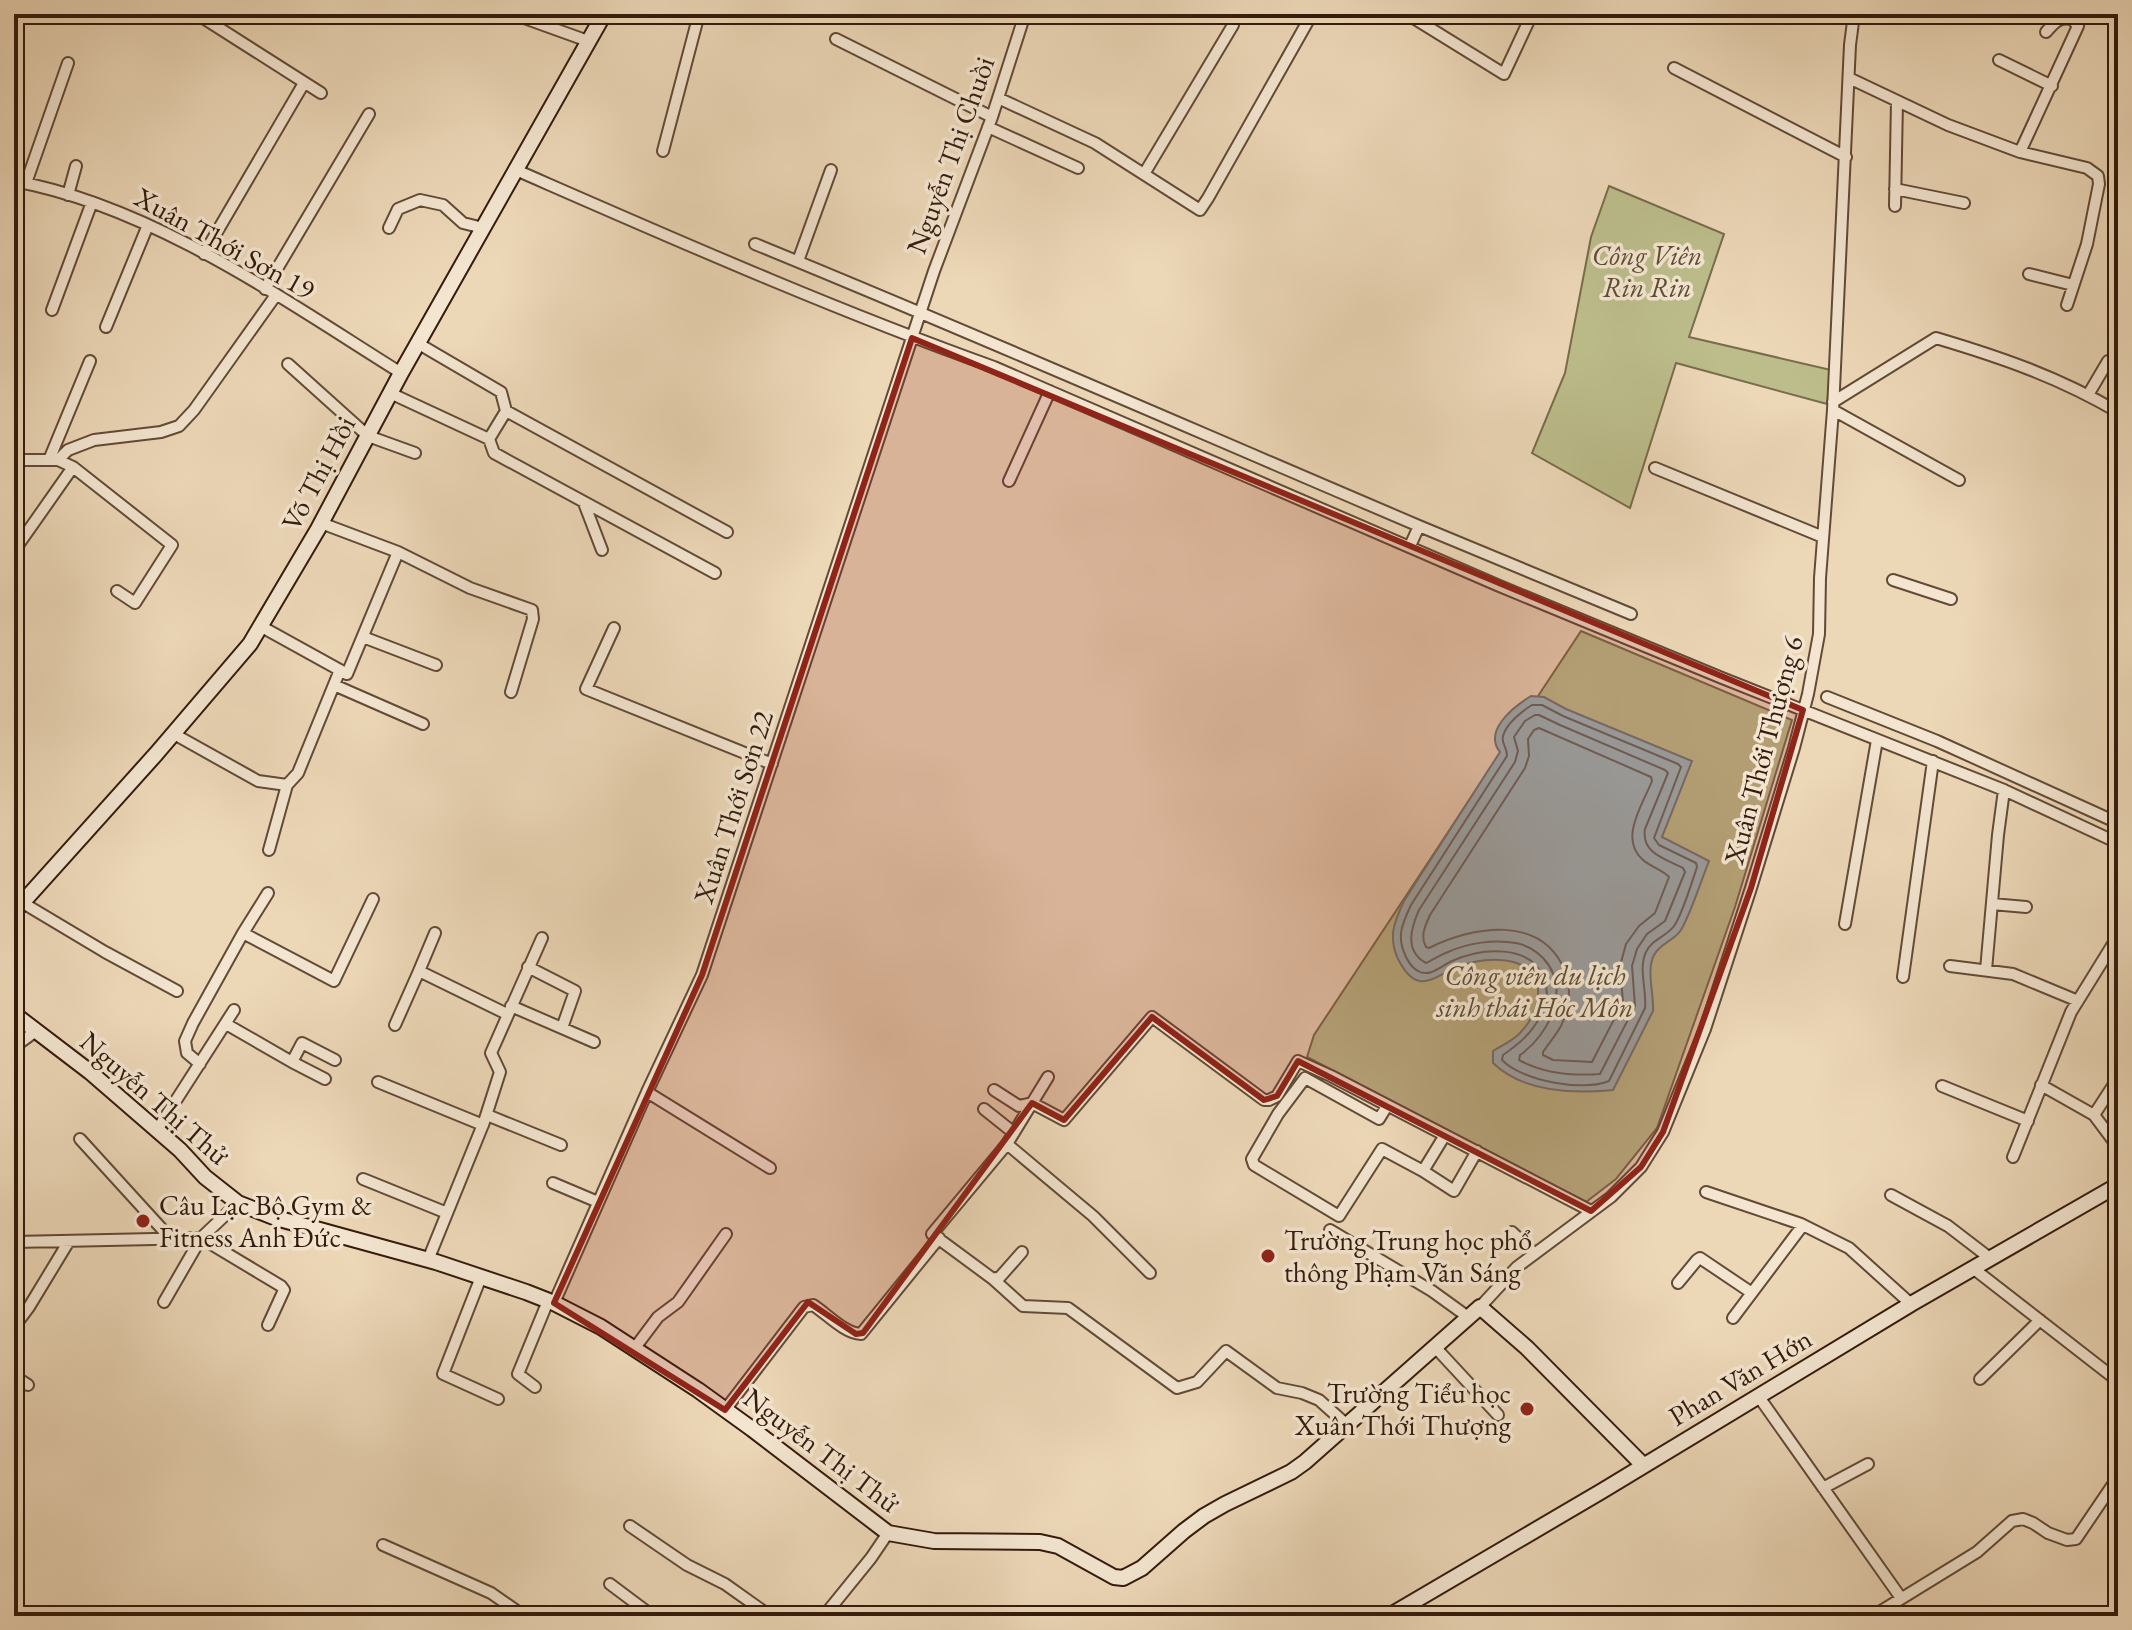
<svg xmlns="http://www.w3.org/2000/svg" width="2132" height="1630" font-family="'EB Garamond',serif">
	<rect width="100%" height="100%" fill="#ecd7b7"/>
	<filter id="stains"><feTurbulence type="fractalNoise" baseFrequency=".0025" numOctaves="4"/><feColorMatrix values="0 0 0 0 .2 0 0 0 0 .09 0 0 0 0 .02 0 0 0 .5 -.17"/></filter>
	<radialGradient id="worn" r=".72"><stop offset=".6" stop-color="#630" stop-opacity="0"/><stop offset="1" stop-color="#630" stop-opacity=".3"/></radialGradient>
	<!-- green -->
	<path fill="#bcbd8b" stroke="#786c4c" stroke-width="2" d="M1609,186L1724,234L1689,337L1831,370L1827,404L1676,363L1630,508L1532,453L1565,373L1591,237Z
		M1581,631L1792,720L1735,907L1657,1128L1616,1179L1586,1202L1307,1057L1314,1035Z"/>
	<!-- water -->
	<path fill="#9cb7b8" stroke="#727973" stroke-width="2" d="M1531,696L1544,697L1566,709L1692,761L1662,837L1709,861C1701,881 1691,913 1681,930C1674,941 1660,943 1654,955C1646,971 1654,993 1653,1011L1613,1090C1573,1094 1524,1093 1493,1063V1051C1501,1046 1512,1041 1519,1034C1547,1006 1547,962 1500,960C1486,959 1471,962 1458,967C1431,978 1417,996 1398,959C1388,937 1394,922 1404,901L1500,752C1483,731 1513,707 1531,696Z"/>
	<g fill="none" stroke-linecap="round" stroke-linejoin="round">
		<!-- shore -->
		<path stroke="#686962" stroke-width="2" d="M1532,705H1542L1563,716L1678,764L1681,767L1654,838L1659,845L1696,863L1697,867C1692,882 1682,915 1674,926C1666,937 1652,939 1646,952C1638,969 1647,990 1645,1008L1609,1081C1583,1092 1522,1081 1502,1060L1503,1055C1519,1044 1532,1033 1541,1015C1547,1005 1549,991 1544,979C1531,943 1481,948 1452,961C1441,966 1430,978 1418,971C1412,968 1409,963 1406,957C1396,937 1402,924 1411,905L1507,756C1507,746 1501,744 1503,736C1506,724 1522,711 1532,705Z
			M1535,715H1539L1560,725L1665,770L1668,773L1645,829C1641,853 1665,859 1683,868L1685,872L1665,921L1647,934L1637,949L1632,966L1635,1006L1600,1074C1573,1076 1543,1073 1519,1060L1520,1055C1549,1035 1572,989 1543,958C1536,951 1526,945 1516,943C1494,939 1468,943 1448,952C1440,955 1433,960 1426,963C1404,951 1411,928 1419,910L1515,762L1518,751L1514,737L1525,721Z
			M1539,728L1651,777L1652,781C1643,804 1619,838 1642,859C1650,867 1662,869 1669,877L1655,913L1639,926L1626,944L1620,966L1623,1002L1592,1062L1553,1060L1543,1055V1052C1549,1043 1556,1035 1561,1026C1569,1009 1572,988 1565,971C1542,914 1473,926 1429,948L1426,947C1420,936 1425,926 1430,915L1525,768L1529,756L1528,739L1534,730Z"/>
		<defs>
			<path id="street" d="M197,14L321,93
				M513,14L588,41
				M1407,14L1504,74L1532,14
				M836,39L992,117
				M1999,60L2052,86
				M1674,68L1846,157
				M1849,78L1948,125L2020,152L2078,26L2072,19C2058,17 2055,22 2046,32
				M998,98L1095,143L1200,210L1208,198L1312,14
				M988,127L1078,168
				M663,151L699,14
				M2020,152L2087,168L2098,176L2099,184L2087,244L2067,305
				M516,170C674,239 832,309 994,367L1497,585L1722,678L2004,790L2118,843
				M1144,174L1233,25
				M14,181C152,206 284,300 401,373
				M26,183L68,63
				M1895,189L1964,203
				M68,195L76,166
				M1895,206L1897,101
				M389,228L398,209L420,200L443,205L463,223L483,228
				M755,244C978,335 1198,432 1419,526L1410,546
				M204,254L304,83
				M798,261L831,170
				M2029,274L2073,285
				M265,289L369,114
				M52,310L92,202
				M106,327L148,225
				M419,344L501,392L506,411
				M288,364L368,436L415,453
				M390,393L489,439L494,453L715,573
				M2088,395L2108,361
				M1833,402L1936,338C2003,358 2058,377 2118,412
				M1833,410L1959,480
				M489,439L506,411L727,532
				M14,460H58L73,467
				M49,460L90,361
				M58,460L68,450L94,440L161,432L179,426L194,410L276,295
				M1655,468L1823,537
				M1009,481L1050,391
				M584,503L602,550
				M321,523L398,552L470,588L532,610L533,619L511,692
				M1419,526L1631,614
				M14,551L73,467L172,545L135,603L117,591
				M1893,580L1951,599
				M262,627L347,674L398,552
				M614,628L586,689L772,764
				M363,637L436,665
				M334,685L423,724
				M1827,697L1937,741L2118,823
				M174,734L258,781L287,785L269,850
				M287,785L298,773L340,670
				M23,903L105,952L177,991
				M1992,904L2026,907
				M1845,924L1877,740
				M243,933L268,893
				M1950,966L2013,974L2078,1001
				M528,967L575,991L562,1028
				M1986,970L1998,835L2004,790
				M419,971L435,933
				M1903,977L1933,761
				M511,1006L594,1042
				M226,1024L292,1062L302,1043L335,1060
				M395,1025L419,971L507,1014
				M14,1047L36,1031
				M292,1062L325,1079
				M200,1064L187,1053L185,1041L193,1023L243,933L334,981L373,899
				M378,1082L483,1125
				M2041,1085L2094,1115L2118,1147
				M1942,1086L2028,1121
				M994,1090L1019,1106L1032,1103L1064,1120L1152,1017L1264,1100H1269L1277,1096L1298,1061L1331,1076L1591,1211
				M647,1092L770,1168
				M1387,1106L1379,1119L1305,1078L1278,1114L1252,1159L1254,1165L1339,1216L1382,1149L1423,1171L1445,1135
				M984,1109L1014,1133
				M487,1115L561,1145
				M2094,1115L2118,1078
				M157,1130L234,1010
				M80,1139L172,1240
				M1007,1144L1048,1077
				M2013,1157L2071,1012L2118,936
				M1423,1171L1454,1191L1477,1151
				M363,1179L447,1213
				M553,1183L598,1202
				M1706,1192L1801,1224L1849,1248L1911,1304
				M1891,1195L1948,1226L1991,1259
				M1330,1230L1432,1291L1468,1317
				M1512,1232L1534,1253
				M14,1242L201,1238L238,1203
				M1022,1252L1000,1277L993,1279L932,1234L1007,1144L1093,1216L1150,1273
				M428,1260L484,1122L500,1072L491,1053L542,938
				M1974,1269L2118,1381
				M481,1277L443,1374L498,1399
				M993,1279L1023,1306L1068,1308L1177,1388L1197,1382L1226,1351L1277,1388L1302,1393L1319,1400L1347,1425
				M1678,1283L1697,1260L1700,1258L1752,1293
				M164,1302L201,1238L281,1286L284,1290L268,1325
				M554,1303L647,1092L702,975L934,271L992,117L1025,14
				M1480,1307L1517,1267L1611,1197L1641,1167L1663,1132L1705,1029L1751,888L1794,748L1808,694L1819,634L1820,578L1833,410L1850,45L1854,14
				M1733,1318L1803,1225
				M14,1327L29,1307L69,1241
				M1435,1347L1498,1415
				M634,1349L658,1317L678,1302L726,1234
				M14,1376L28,1385
				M1980,1379L2040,1320
				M535,1387L518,1374L548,1301
				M1759,1397L1901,1598
				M725,1410L804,1307L813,1305C827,1314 844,1333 861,1334L939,1238
				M1823,1488L1868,1464
				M630,1526L687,1565L725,1584L770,1616
				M383,1545L491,1593L524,1616
				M610,1584L646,1611L641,1616
				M832,1606L848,1616
				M824,1616L871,1558L888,1533
				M1873,1616L1977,1552L2012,1521L2023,1519L2033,1523L2048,1533L2067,1540L2076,1539L2118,1477"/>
			<path id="secondary" d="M14,912L156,754L250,644L318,529L401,373L604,14
				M14,1014L90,1072L180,1150L205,1177L238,1203L276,1218L436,1262L526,1292L554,1303L601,1327L698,1390L752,1429L888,1533L934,1541L1040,1542L1058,1546L1114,1577L1123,1578L1142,1568L1184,1531L1204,1516L1225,1504L1291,1472L1305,1462L1480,1307L1527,1348L1643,1465
				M1389,1616L1602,1491L1911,1304L2118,1185"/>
		</defs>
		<!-- street casing -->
		<use href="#street" stroke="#624a37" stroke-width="14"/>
		<!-- secondary casing -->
		<use href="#secondary" stroke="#341b0c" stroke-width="18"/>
		<!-- street -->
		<use href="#street" stroke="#f3e5d0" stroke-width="10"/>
		<!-- secondary -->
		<use href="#secondary" stroke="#f3e5d0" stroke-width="14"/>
	</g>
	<!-- marked area -->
	<path fill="#8f2418" fill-opacity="0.2" stroke="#8f2418" stroke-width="6" stroke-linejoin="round" d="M912,338L1803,710L1751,888L1663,1132L1641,1167L1591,1211L1298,1061L1277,1096L1264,1100L1152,1017L1064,1120L1032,1103L863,1333L856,1334L808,1302L725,1410L554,1303L702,975Z"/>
	<!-- markers -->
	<g fill="#8f2418" stroke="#f3e5d0" stroke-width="3">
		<circle cx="143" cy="1221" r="8"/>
		<circle cx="1268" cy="1256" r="8"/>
		<circle cx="1527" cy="1409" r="8"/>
	</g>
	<g text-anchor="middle" stroke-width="7" stroke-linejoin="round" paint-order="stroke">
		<!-- street labels -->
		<g font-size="28" fill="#341b0c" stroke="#f3e5d0">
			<text transform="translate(950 155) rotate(-70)" y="10">Nguyễn Thị Chuồi</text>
			<text transform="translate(225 243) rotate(29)" y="10">Xuân Thới Sơn 19</text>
			<text transform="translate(318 473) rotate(-62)" y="10">Võ Thị Hồi</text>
			<text transform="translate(1763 750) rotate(-75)" y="10">Xuân Thới Thượng 6</text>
			<text transform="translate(733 807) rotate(-72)" y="10">Xuân Thới Sơn 22</text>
			<text transform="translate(155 1098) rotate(41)" y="10">Nguyễn Thị Thử</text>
			<text transform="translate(1740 1377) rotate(-31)" y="10">Phan Văn Hớn</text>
			<text transform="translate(822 1450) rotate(37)" y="10">Nguyễn Thị Thử</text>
		</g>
		<!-- park labels -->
		<g font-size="28" font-style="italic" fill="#5d4c32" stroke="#f3e5d0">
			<text x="1647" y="265">Công Viên<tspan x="1647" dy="32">Rin Rin</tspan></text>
			<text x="1535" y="985">Công viên du lịch<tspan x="1535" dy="32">sinh thái Hóc Môn</tspan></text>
		</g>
		<!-- poi labels -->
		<g font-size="28" fill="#341b0c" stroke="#f3e5d0" text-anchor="start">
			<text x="159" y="1215">Câu Lạc Bộ Gym &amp;<tspan x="159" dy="32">Fitness Anh Đức</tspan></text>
			<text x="1284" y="1250">Trường Trung học phổ<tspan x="1284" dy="32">thông Phạm Văn Sáng</tspan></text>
			<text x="1511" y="1403" text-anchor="end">Trường Tiểu học<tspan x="1511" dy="32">Xuân Thới Thượng</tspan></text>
		</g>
	</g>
	<!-- margin -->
	<rect width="2132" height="1630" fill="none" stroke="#ecd7b7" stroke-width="48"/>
	<rect x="16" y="16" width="2100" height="1598" fill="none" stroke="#341b0c" stroke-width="4"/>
	<rect x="24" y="24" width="2084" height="1582" fill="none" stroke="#341b0c" stroke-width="2"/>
	<rect width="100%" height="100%" filter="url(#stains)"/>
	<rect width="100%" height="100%" fill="url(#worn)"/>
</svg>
